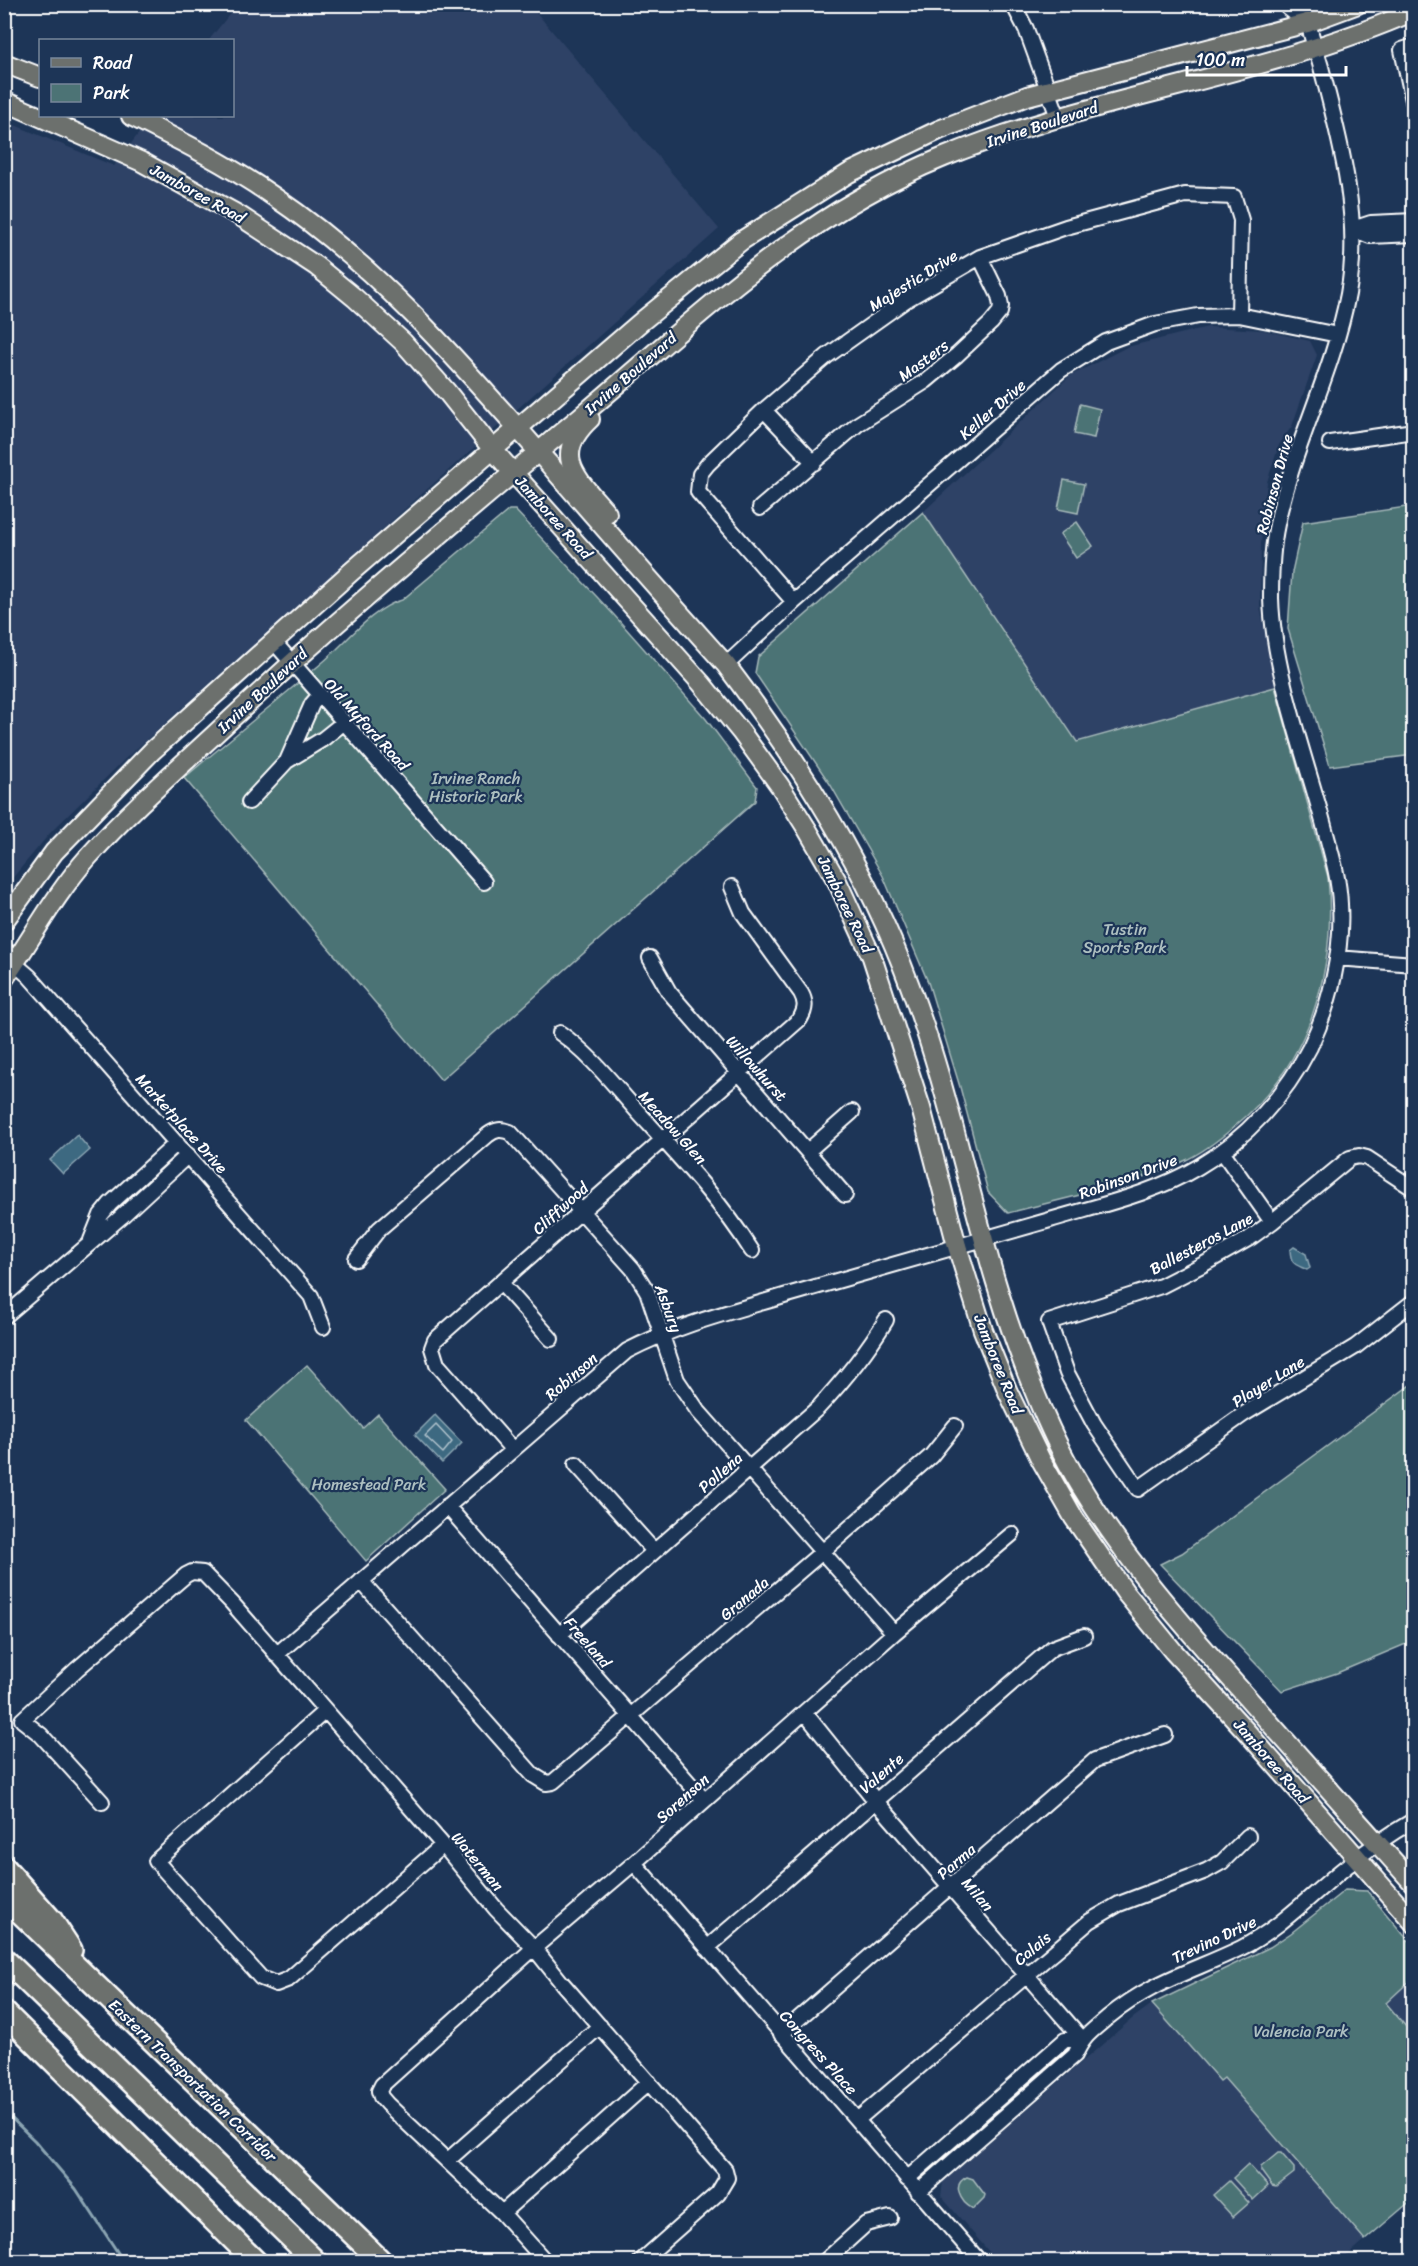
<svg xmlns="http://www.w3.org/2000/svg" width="1418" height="2266" font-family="Sriracha,sans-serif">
	<rect width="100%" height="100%" fill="#1d3557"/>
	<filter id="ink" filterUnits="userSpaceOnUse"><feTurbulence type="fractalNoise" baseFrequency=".0167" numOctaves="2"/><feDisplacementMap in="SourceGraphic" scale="12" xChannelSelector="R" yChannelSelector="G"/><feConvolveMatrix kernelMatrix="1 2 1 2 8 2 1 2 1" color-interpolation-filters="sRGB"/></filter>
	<g filter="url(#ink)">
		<!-- built -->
		<path fill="#2e4266" d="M237,5H530L719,229L127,757L51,832L5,887V121L114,166L152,116H232V40H209Z
			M1208,327L1263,330L1310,341L1317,355L1292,426L1279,445L1267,482L1261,544L1260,607L1275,687L1077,743L923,512L1070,376L1127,347Z
			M1413,1978V2035L1386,2003Z
			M1152,2004L1219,2081L1224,2077L1365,2240L1341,2261H997L941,2196L943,2182L1133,2018Z"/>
		<!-- green -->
		<path fill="#4c7375" stroke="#a6b9ba" stroke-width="1.5" d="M1080,404L1100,409L1094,438L1074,434Z
			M1064,480L1084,484L1078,513L1058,509Z
			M1413,506V755L1330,766L1288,629L1292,572L1303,522Z
			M509,510H515L614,615L706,719L757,787L755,801L441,1080L184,778C230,739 277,701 323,662C345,643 374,607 402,600Z
			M923,512L1077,742L1275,687L1328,877C1337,971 1309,1065 1235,1126C1219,1140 1202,1153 1182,1162C1127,1186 1066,1198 1008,1213L988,1192L960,1087L928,982L883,876L830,784L755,673L758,657Z
			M1077,522L1093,546L1076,558L1060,534Z
			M307,1365L363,1428L378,1414L445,1489L366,1561L246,1420Z
			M1413,1383V1641L1337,1673L1282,1691L1160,1564L1182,1553Z
			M1345,1890L1367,1891L1413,1946V1978L1386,2003L1413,2035V2199L1365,2240L1224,2078L1220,2081L1152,2004L1270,1947L1291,1933Z
			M1278,2153H1281L1294,2168V2173L1276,2187L1272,2186L1261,2171V2167Z
			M1248,2164L1268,2186L1253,2200L1233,2178Z
			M967,2177L973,2179L985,2195L984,2198L973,2209C960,2202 951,2184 967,2177Z
			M1229,2181L1249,2203L1233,2217L1213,2195Z"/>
		<!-- water -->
		<path fill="#3d6981" stroke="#8ba5b3" stroke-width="1.5" d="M77,1135L90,1150L63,1174L50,1160Z
			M1294,1247L1306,1254L1310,1268L1307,1270C1295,1264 1291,1265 1290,1250Z
			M435,1415L462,1443L442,1463L415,1435Z"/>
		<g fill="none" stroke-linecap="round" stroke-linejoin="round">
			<!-- shore -->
			<path stroke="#b1c3cd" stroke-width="1.5" d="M436,1425L452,1442L443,1453L425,1436Z"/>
			<!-- stream -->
			<path stroke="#8ba5b3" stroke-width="3" d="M4,2111L35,2141L76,2189L124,2262"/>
			<defs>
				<path id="minor" d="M1013,4L1026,29L1058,117
					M1287,4L1288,8L1307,23
					M1414,46L1402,50L1414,105
					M1414,221L1371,223L1353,229L1370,236L1414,234
					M764,410L814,463
					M1330,443L1414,431
					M760,508L858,424L926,381L957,355L991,323L1000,312L1001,306L999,296L980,257
					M794,602L698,492L700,474L708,464L764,410L827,356L906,300L980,257L1066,227L1185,195L1234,197L1241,220L1239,315
					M274,642L484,882
					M726,665L794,602L1061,370L1106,342L1155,324L1198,316L1239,315L1338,335
					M287,761L312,704L319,696
					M249,802L287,761L323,739L343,723
					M4,948L15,964L29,976L311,1296L323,1327
					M650,958L669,992L845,1195
					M1337,958L1414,964
					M560,1033C590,1054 613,1084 638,1112C678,1156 720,1200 752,1251
					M809,1150L852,1112
					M1222,1151L1272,1222
					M1414,1189L1367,1158L1359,1156L1350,1158L1272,1222L1250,1238L1204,1264L1161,1286L1049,1322L1067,1373L1094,1424L1138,1489L1244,1414L1355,1347L1414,1301
					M91,1240L101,1215L110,1204L177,1143
					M356,1259L379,1229L488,1135C496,1129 501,1129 510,1132L633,1269L647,1291L677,1380L698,1411L894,1633
					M501,1283L551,1339
					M4,1317L121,1217L188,1155
					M512,1449L437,1364L432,1348L435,1340L800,1019C806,1009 806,1002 801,993L743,913L732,887
					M576,1464L654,1551
					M447,1506L704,1800
					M361,1581L533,1775L546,1783L553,1782L821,1553L931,1456L955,1426
					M559,1635L818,1408C844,1380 866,1353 886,1320
					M276,1655L627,1351C677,1325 730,1312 784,1296C873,1270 962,1246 1050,1220C1100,1205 1153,1194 1198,1167C1246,1139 1285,1096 1310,1047C1330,1005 1343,951 1340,904C1339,876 1330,849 1323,822C1304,753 1273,669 1271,598C1271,574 1272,547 1277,524C1293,446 1333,373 1348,294C1362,218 1340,140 1321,67C1315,46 1307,26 1305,4
					M325,1711L156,1861L261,1978L276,1984L289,1979L443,1845
					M805,1713L875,1800L1082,2039
					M102,1802L41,1735L22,1720L77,1669L186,1575L192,1572L203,1573L232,1603L449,1852L496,1909L534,1948L562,1983L725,2170L727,2178L718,2193L640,2262
					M634,1863L980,2262
					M707,1948L1052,1648L1084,1636
					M781,2034L1095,1760L1165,1735
					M857,2120L1090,1921L1119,1904L1206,1871L1222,1862L1248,1836
					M447,2161L600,2026
					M907,2179L1065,2040L1082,2039
					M918,2192L1075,2055C1084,2035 1091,2032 1107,2018C1152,1981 1191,1972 1241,1948C1279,1929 1309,1897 1342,1870C1365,1851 1388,1835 1414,1820
					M502,2213L649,2082
					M546,2262L502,2213L387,2104L381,2097L379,2091L382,2085L534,1948L634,1863L894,1633L1012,1534
					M824,2262L866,2224L890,2218"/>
				<path id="major" d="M4,63L40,77
					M4,101L142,162L240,216L316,266L355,298L403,342L447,392L493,450L701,683L741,732L780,786L807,829L837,881L872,957L921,1108L957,1246L983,1330L1008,1392L1041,1460L1074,1518L1125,1592L1173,1651L1246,1731L1414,1923
					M131,116C179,140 229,165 273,196C380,268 465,368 549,464C607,532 667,599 726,665C801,764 867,869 910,986C959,1117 979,1258 1033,1388C1045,1418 1063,1457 1080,1485C1124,1558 1181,1623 1238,1687C1296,1753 1355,1818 1414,1884
					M590,419C549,457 579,480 607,513
					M4,921L54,852L152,751L351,572L642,321L741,241L849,173L939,130L1027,96L1307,23L1358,4
					M4,979C32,938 56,893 89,856C132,808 182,765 229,721C340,617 457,520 574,422C692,323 798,216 944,157C1096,95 1263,77 1414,11"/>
				<path id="highway" d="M4,1867L52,1921L71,1950
					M4,1897L382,2262
					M4,1959L316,2262
					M4,2012L256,2262"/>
			</defs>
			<!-- minor casing -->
			<use href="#minor" stroke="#fff" stroke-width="18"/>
			<!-- major casing -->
			<use href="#major" stroke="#fff" stroke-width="22"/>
			<!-- highway casing -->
			<use href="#highway" stroke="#fff" stroke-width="26"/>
			<!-- minor -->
			<use href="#minor" stroke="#1d3557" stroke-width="14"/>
			<!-- major -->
			<use href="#major" stroke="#6c706d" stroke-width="18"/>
			<!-- highway -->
			<use href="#highway" stroke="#6c706d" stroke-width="21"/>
		</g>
	</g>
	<g text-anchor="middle" stroke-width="4.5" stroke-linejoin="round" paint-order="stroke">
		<!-- street labels -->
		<g font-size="16" fill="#fff" stroke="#1d3557">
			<text transform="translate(1042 124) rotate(-18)" y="6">Irvine Boulevard</text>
			<text transform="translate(198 193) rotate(29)" y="6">Jamboree Road</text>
			<text transform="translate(913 280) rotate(-32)" y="6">Majestic Drive</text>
			<text transform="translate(923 360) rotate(-37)" y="6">Masters</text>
			<text transform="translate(630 373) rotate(-41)" y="6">Irvine Boulevard</text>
			<text transform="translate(992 409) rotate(-41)" y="6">Keller Drive</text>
			<text transform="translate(1274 484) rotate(-75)" y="6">Robinson Drive</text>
			<text transform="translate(554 517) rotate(48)" y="6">Jamboree Road</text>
			<text transform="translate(262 690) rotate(-43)" y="6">Irvine Boulevard</text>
			<text transform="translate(367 724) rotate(48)" y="6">Old Myford Road</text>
			<text transform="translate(846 904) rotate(64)" y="6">Jamboree Road</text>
			<text transform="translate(757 1068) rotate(48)" y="6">Willowhurst</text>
			<text transform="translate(182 1123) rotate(48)" y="6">Marketplace Drive</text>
			<text transform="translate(673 1127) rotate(48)" y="6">Meadow Glen</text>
			<text transform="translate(1128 1176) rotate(-20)" y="6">Robinson Drive</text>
			<text transform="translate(560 1208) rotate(-42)" y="6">Cliffwood</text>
			<text transform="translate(1201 1243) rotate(-28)" y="6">Ballesteros Lane</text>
			<text transform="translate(669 1308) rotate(70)" y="6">Asbury</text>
			<text transform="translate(999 1364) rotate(68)" y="6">Jamboree Road</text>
			<text transform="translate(571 1376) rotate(-41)" y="6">Robinson</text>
			<text transform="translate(1268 1381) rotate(-32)" y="6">Player Lane</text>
			<text transform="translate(720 1472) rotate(-41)" y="6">Pollena</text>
			<text transform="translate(744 1598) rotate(-40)" y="6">Granada</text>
			<text transform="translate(588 1642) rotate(49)" y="6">Freeland</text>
			<text transform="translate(1272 1761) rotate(49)" y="6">Jamboree Road</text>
			<text transform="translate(881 1773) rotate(-41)" y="6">Valente</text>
			<text transform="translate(682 1798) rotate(-42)" y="6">Sorenson</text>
			<text transform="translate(478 1861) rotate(50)" y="6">Waterman</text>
			<text transform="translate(956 1861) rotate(-41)" y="6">Parma</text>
			<text transform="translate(978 1894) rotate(49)" y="6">Milan</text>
			<text transform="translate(1214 1939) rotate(-25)" y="6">Trevino Drive</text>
			<text transform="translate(1032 1948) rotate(-40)" y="6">Calais</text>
			<text transform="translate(819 2052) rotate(48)" y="6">Congress Place</text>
			<text transform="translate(193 2080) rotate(44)" y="6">Eastern Transportation Corridor</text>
		</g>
		<!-- park labels -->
		<g font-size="16" fill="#aec0c1" stroke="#1d3557">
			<text x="476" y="784">Irvine Ranch<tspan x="476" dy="18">Historic Park</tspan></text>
			<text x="1125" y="935">Tustin<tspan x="1125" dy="18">Sports Park</tspan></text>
			<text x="369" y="1490">Homestead Park</text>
			<text x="1301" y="2037">Valencia Park</text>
		</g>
	</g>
	<!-- margin -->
	<rect width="1418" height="2266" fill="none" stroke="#1d3557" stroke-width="24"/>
	<rect x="12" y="12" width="1394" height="2242" fill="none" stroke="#fff" stroke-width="2" filter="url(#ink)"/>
	<!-- legend -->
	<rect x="39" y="39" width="195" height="78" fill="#1d3557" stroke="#77869a" stroke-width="1.5"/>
	<rect x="51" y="58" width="30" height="9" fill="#6c706d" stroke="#77869a" stroke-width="1.5"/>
	<text x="93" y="69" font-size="18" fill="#ffffff">Road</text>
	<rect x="51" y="84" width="30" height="18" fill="#4c7375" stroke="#77869a" stroke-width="1.5"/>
	<text x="93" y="99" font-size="18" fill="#ffffff">Park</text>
	<!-- scale -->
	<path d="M1187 66v9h159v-9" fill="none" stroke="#ffffff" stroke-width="3"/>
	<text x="1196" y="66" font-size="18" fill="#ffffff" stroke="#1d3557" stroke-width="4.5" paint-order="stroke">100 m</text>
</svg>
